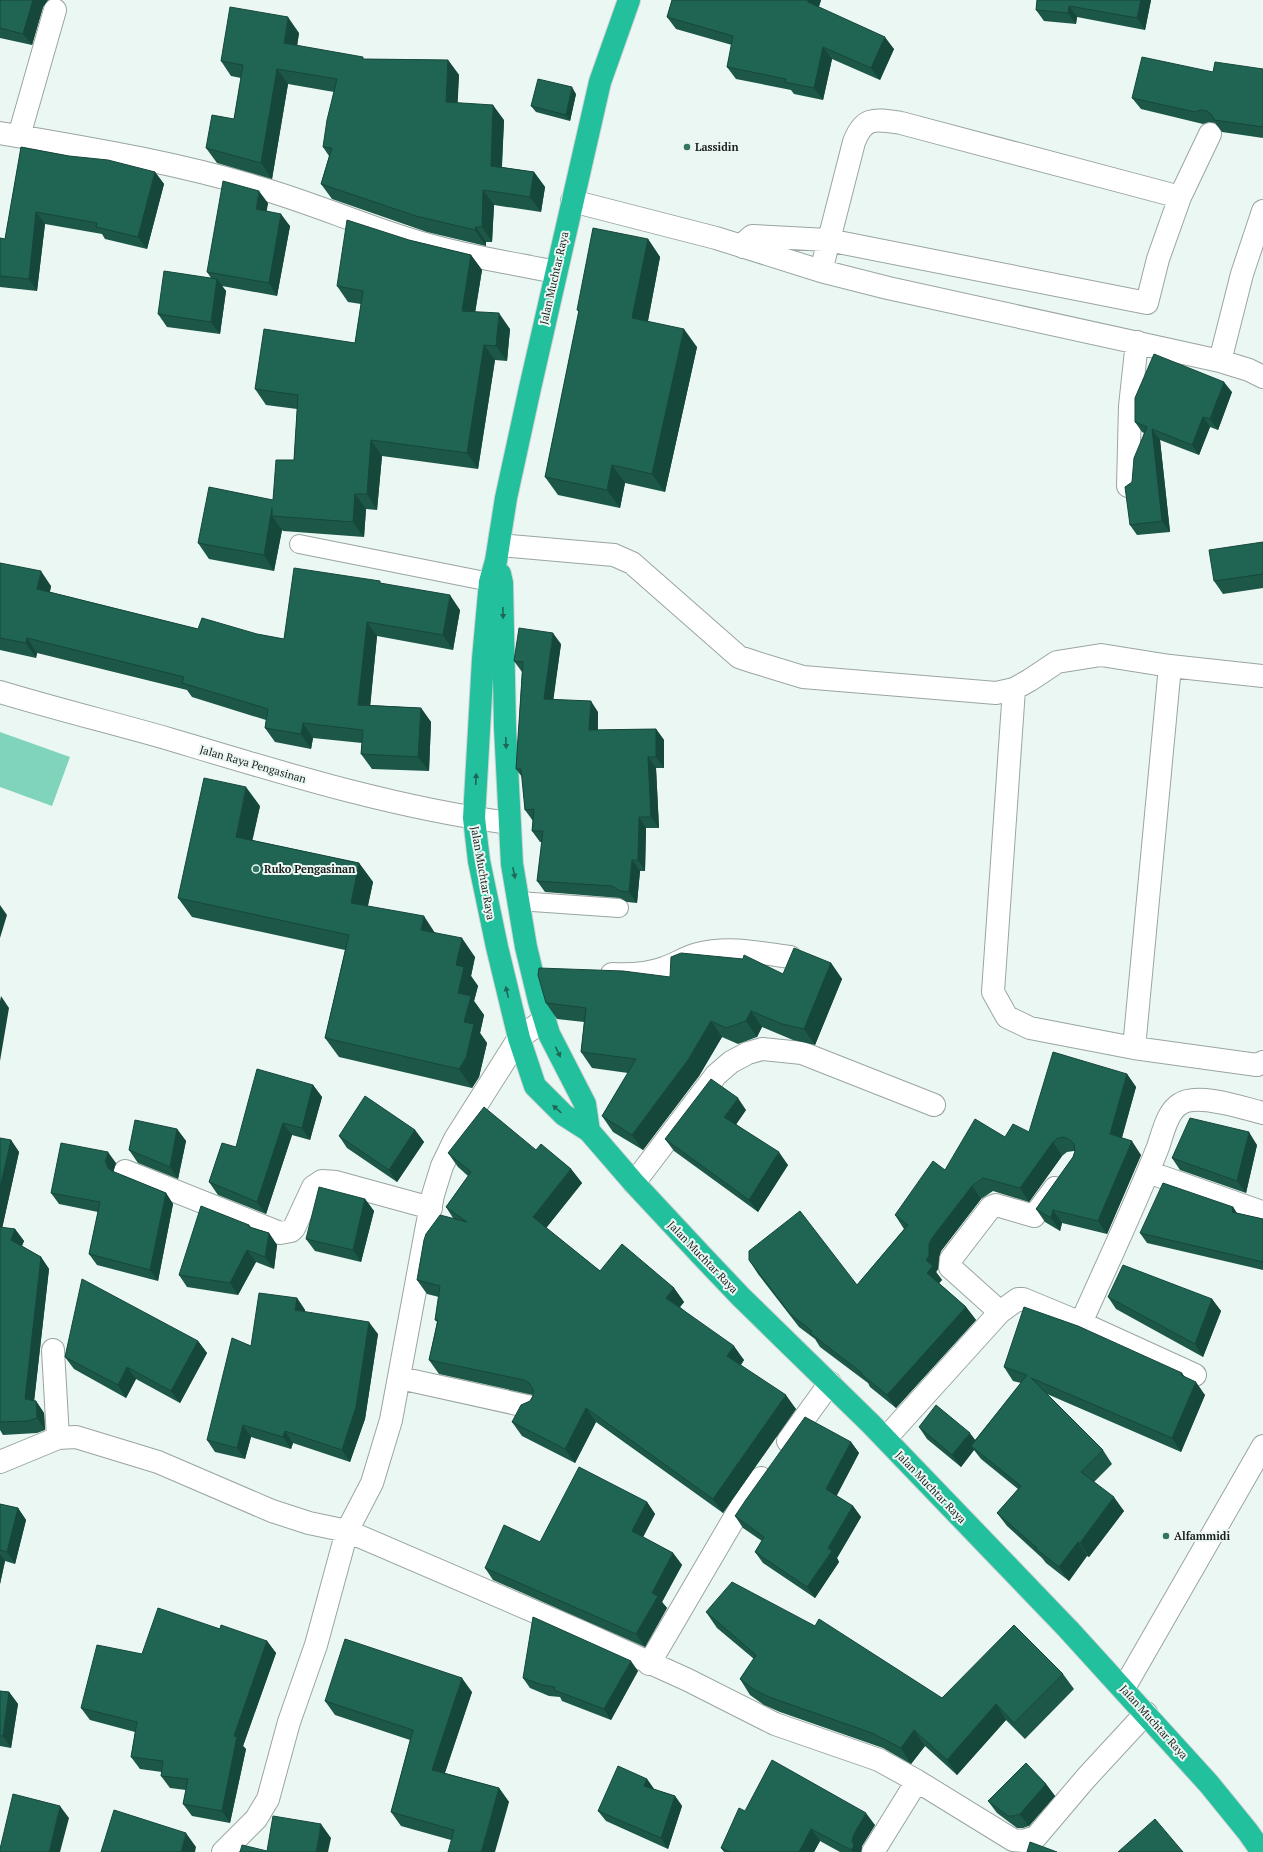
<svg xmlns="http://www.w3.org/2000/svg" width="1263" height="1852" font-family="'PT Serif',serif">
	<rect width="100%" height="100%" fill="#ebf7f3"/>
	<!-- green -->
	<path fill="#81d4bc" d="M0,732L70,757L52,806L0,787Z"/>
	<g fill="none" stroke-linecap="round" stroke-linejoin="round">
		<defs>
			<path id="lane" d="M299,544L490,582L502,583
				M518,901L619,908"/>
			<path id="street" d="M0,133C87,148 175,162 260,188C309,202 357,223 405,238C454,254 506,262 556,272
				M19,136L55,10
				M572,201L716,238L821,271L888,288L1220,361L1249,370L1263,377
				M743,247L744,243L752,236L828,240L1147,303L1158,259L1180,197L1210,134
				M821,271L854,142C864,116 875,119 901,123L1180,197
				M1220,361L1242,274L1263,211
				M1128,486L1130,406L1137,342
				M499,545L614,555L632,563L739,657L754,662L803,677L996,693L1014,689L1030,680L1057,662L1101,655L1170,666L1263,676
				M1014,689L993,992L1007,1017L1030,1028L1134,1048L1257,1065L1263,1062
				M612,974C630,975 647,974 664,968C676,964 686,957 698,954C729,946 760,953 790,957
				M1134,1048L1170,666
				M125,1171L280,1233L291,1231L294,1228L313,1187L322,1181L336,1182L431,1208
				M1148,1172L1262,1212
				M634,1183L716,1075L731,1062L748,1053L762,1049L802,1053L934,1105
				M1055,1188L1034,1216L996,1205L991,1207L951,1259L950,1267L1000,1312L1018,1299H1023L1081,1323L1195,1375
				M1081,1323C1107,1264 1135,1206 1158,1147C1163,1133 1167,1112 1180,1104C1197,1092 1243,1108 1263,1113
				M53,1350L58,1438
				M400,1378L531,1407
				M886,1438L1000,1312
				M788,1441L830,1383
				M0,1462L58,1438L76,1437L158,1462L272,1511L309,1523L347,1531L582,1632L688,1680L775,1724L879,1760L917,1781L1013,1840L1024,1841L1036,1837L1086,1778L1146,1713
				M649,1664L742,1505L761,1478
				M1124,1688L1263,1446
				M223,1852L256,1819L268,1799L289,1722L316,1645L347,1531L372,1483L391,1420L426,1231L433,1195L442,1166L455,1139L519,1038L544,1020
				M873,1852L917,1781"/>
			<path id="secondary" d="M0,692C56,709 113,723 169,739C279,772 394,808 509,823"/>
			<path id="highway" d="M629,0L600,82L530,388L506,498L496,561L490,582L483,659L474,818L479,861L497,947L519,1038L535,1086L564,1115L589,1131L634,1183L703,1257L741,1297L871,1424L1068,1629L1209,1784L1248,1832L1262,1852
				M500,574L502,583L505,727L512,864L526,947L539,1001L549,1034L585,1104L589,1131"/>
		</defs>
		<!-- lane casing -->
		<use href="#lane" stroke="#9aa5a1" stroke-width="20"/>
		<!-- street casing -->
		<use href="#street" stroke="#9aa5a1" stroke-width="24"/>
		<!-- secondary casing -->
		<use href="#secondary" stroke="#9aa5a1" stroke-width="24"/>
		<!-- highway casing -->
		<use href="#highway" stroke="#d1d2d2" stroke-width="24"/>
		<!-- lane -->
		<use href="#lane" stroke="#fff" stroke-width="18"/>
		<!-- street -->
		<use href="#street" stroke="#fff" stroke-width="22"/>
		<!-- secondary -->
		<use href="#secondary" stroke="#fff" stroke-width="22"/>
		<!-- highway -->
		<use href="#highway" stroke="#22c09d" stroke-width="22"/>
	</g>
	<!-- wall -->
	<path fill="#1c5748" d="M0,0H48L43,7L32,45L0,38Z
		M672,0H821L819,7L894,49L880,80L832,59L823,100L794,94L791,90L736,79L727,67L732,45L676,29L667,17Z
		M1037,0H1151L1145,30L1077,17L1076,24L1044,21L1036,10Z
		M299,33L297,46L364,59L448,60L459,75L457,103L504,120L502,167L534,172L545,187L541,212L494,205L492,242H486V246L427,232L332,199L321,184L329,156L323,147L334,92L288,84L272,179L217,163L206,148L234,119L241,78L231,76L221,61Z
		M1263,69V138L1222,132L1215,123L1209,122L1203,124L1141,109L1132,98L1213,72Z
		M576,94L570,121L536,112L531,106Z
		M21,147L155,172L164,184L147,249L105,239L102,234L45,224L37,291L0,287V238L5,239Z
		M268,203L266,211L290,226L277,296L222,286L226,291L220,334L167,327L158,314L211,278L207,272Z
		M648,239L660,257L648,321L697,347L665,492L625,483L620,508L558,495L545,477L579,312L577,310Z
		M409,240L471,255L482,270L475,312L510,329L507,361L495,360L478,469L382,456L377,510L366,509L364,537L283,531L282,530L274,571L209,559L198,543L273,500L294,460L297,409L266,405L255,389L355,343L361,304L348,302L337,286Z
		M1232,392L1218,430L1210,427L1199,455L1160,440L1170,532L1137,535L1130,525L1132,482L1144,433L1142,432L1135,422Z
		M1263,542V588L1223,594L1214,581Z
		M0,563L51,586L50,592L198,629L257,634L284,639L382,583L460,610L453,650L377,636L370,705L421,708L431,722L429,771L372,769L361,754L362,743L313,738L311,749L275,742L265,728L266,720L192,697L187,690L37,653L36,658L0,650Z
		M561,644L553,699L598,712V730L656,729L664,740V768H656L659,828H646L645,871H640L637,903L627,902L620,898L545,892L537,881L542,842H540L532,831L533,821L525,810L522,777L516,769L522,672L514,661Z
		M260,806L252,840L359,863L373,882L368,906L436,933L475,957L471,976L478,986L474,1001L484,1015L480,1033L487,1043L479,1077L472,1088L339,1057L325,1038L345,950L192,917L178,898Z
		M831,963L842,979L815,1045L793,1040L762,1027L757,1037L738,1044L722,1037L699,1076L643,1150L613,1132L602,1116L628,1073L592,1068L581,1052L584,1022L557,1019L546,1003L670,977L783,974Z
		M1127,1074L1136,1087L1122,1138L1141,1155L1107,1234L1062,1223L1060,1231L1045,1222L1036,1209L1073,1157L1075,1151H1074L1067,1152L1062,1156L1029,1202L993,1191L981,1199L941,1251L939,1257L938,1269L936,1272L942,1280L939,1283L966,1307L976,1320L896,1408L870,1387L868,1383L820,1347L815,1339L799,1327L758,1274L749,1260L857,1285L904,1229L895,1215L945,1170L1005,1137L1029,1132Z
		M313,1085L322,1097L310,1140L292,1135L266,1214L218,1195L209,1182L236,1147Z
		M746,1110L736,1124L788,1165L758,1212L674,1151L665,1139Z
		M177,1129L186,1141L178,1179L138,1163L129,1150Z
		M415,1130L424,1142L397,1182L347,1148L339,1136Z
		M0,1138L11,1140L19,1152L2,1228L15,1229L24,1241L22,1246L41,1257L49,1269L34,1401H36L44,1413L45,1430L37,1433L3,1435L0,1430Z
		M1257,1145L1246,1193L1180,1170L1172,1158Z
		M536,1150L571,1169L582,1183L546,1228L600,1271L674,1288L684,1302L680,1307L744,1360L741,1365L796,1409L723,1513L596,1422L575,1463L522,1436L512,1422L530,1401L533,1395L439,1374L429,1360L437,1322L435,1320L439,1297L427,1294L417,1280L453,1218L446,1207L468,1176L458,1167L448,1153Z
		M116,1163L113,1172L166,1193L173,1204L158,1281L97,1265L89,1254L98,1212L59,1204L51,1193Z
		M365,1199L374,1211L361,1262L315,1251L306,1239Z
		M1233,1207L1237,1213L1263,1219V1270L1147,1243L1140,1233Z
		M249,1225L251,1227L269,1233L277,1245L274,1269L256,1262L238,1295L187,1287L179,1275Z
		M1108,1297L1212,1299L1221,1311L1203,1357L1116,1309Z
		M297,1298L305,1310V1312L378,1334L365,1419L350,1462L293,1443L291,1449L251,1437L245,1459L215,1452L207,1440L251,1346Z
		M198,1341L207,1353L180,1403L136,1379L126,1398L74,1369L65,1357Z
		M1004,1367L1182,1373L1185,1377L1205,1395L1181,1452L1047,1394L1103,1450L1112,1464L1094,1482L1124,1511L1089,1557L1087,1556L1069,1581L1046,1563L1042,1558L1007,1526L997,1513L1018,1489L981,1459L974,1450L961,1467L927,1439L919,1427L975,1440L1021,1383L1013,1381Z
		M851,1442L859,1453L836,1496L853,1506L861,1517L837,1558L839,1562L815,1598L763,1563L755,1552L762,1541L743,1528L735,1516Z
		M647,1502L655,1514L643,1537L673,1553L682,1565L662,1602L667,1608L645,1647L493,1580L485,1568L540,1542Z
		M0,1504L18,1508L26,1520L15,1564L5,1561L0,1584Z
		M706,1612L942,1698L1063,1674L1074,1689L1025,1739L1006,1720L957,1775L925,1746L911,1764L883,1748L780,1712L764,1705L750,1695L740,1679L754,1659L717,1628Z
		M220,1629L267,1641L276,1653L243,1746L246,1749L230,1823L192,1816L183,1804L186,1790L170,1788L161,1776L162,1772L140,1769L131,1757L135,1732L90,1720L81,1708L142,1654Z
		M638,1671L611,1720L562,1701L560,1697L549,1696L530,1688L523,1678Z
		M0,1691L9,1692L18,1704L11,1748L0,1746Z
		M472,1692L445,1773L499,1788L509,1802L451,1840L401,1826L391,1812L410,1740L335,1715L325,1701Z
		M647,1779L654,1789L675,1796L682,1806L668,1849L606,1821L598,1811Z
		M1046,1784L1055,1796L1029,1826L1023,1828H1017L997,1813L988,1801Z
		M745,1811L875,1825L862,1846L861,1852H840L820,1841L814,1852H724L721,1848Z"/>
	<!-- shaded-wall -->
	<path fill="#16473b" d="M33,0H48L43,7L32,45L23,34Z
		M808,0H821L816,14L808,2Z
		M1141,0H1151L1145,30L1137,18Z
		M1069,6L1077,17L1076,24L1068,13Z
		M288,17L299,33L295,59L284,43Z
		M885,37L894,49L880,80L871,68Z
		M823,47L832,59L823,100L814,88Z
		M448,60L459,75L457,118L446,102Z
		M277,69L288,84L272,179L261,163Z
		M572,87L576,94L570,121L566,115Z
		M493,105L504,120L501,181L491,166Z
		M155,172L164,184L147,249L138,237Z
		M534,172L545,187L541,212L530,197Z
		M483,190L494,205L492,242L482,227Z
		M259,191L268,203L265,222L256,209Z
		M36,212L45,224L37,291L29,279Z
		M281,214L290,226L277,296L269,283Z
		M476,227L486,242V246L475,230Z
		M648,239L660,257L645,336L632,318Z
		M471,255L482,270L473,326L462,311Z
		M217,279L226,291L220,334L211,322Z
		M499,313L510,329L507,361L496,346Z
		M684,329L697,347L665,492L652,474Z
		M484,345L495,360L478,469L467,453Z
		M1224,382L1232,392L1218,430L1210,419Z
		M1203,417L1210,427L1199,455L1192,445Z
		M1152,429L1160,440L1170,532L1162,521Z
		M371,440L382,456L377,510L367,494Z
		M612,465L625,483L620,508L607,490Z
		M355,494L366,509L364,537L353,522Z
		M272,508V516L282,530L274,571L264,555Z
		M41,571L51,586L47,603L37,589Z
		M450,595L460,610L453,650L443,635Z
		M367,622L377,636L369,719L358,705Z
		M553,633L561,644L552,710L544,699Z
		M27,638L37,653L36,658L26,643Z
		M591,701L598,712L597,741L589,730Z
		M421,708L431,722L429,771L418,757Z
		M303,723L313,738L311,749L301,734Z
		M656,729L664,740V768L656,757Z
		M648,757L656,768L659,828L651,817Z
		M246,787L260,806L249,856L236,837Z
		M639,817L646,828L645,871L638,860Z
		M632,860L640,871L637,903L629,892Z
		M359,863L373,882L364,922L351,903Z
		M0,905L7,915L0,938Z
		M424,916L437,936L421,930Z
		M462,938L475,957L471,976L478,986L474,1001L484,1015L480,1033L487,1043L479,1077L472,1088L459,1069L464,1022L458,993L456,965Z
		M831,963L842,979L815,1045L804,1029Z
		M1,996L9,1008L0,1061V1001Z
		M751,1011L762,1027L757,1037L746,1021Z
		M711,1021L722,1037L699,1076L643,1150L632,1135Z
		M1127,1074L1136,1087L1119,1147L1110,1134Z
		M313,1085L322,1097L310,1140L302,1128Z
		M738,1098L746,1110L733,1129L724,1117Z
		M283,1123L292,1135L266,1214L257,1202Z
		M177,1129L186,1141L178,1179L170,1167Z
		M415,1130L424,1142L397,1182L389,1170Z
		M1249,1132L1257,1145L1246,1193L1237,1181Z
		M11,1140L19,1152L0,1238V1188Z
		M1132,1141L1141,1155L1107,1234L1098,1221Z
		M1053,1142L1062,1156L1029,1202L1020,1188Z
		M108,1152L116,1163L113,1173L108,1168L105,1162Z
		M779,1152L788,1165L758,1212L749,1200Z
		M571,1169L582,1183L543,1232L533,1217Z
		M972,1186L981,1199L941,1251L939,1257L938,1269L936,1272L942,1280L936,1286L927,1273L926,1260L929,1244L932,1238Z
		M166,1193L173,1204L158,1281L150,1270Z
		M365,1199L374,1211L361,1262L353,1250Z
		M1233,1207L1240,1218L1232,1212Z
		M1053,1210L1062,1223L1060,1231L1051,1218Z
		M15,1229L24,1241L19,1252L11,1240Z
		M269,1233L277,1245L274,1269L265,1257Z
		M247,1250L256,1262L238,1295L230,1283Z
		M41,1257L49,1269L33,1411L25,1399Z
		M674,1288L684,1302L676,1312L666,1298Z
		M297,1298L305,1310L304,1322L295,1310Z
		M1212,1299L1221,1311L1203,1357L1195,1344Z
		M966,1307L976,1320L896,1408L887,1395Z
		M369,1322L378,1334L365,1419L350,1462L342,1450Z
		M198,1341L207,1353L180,1403L171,1391Z
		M734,1346L744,1360L737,1370L727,1356Z
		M127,1367L136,1379L126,1398L118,1385Z
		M1196,1382L1205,1395L1181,1452L1172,1438Z
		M786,1395L796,1409L723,1513L713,1499Z
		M36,1401L44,1413L45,1430L37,1418Z
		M586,1408L596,1422L575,1463L565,1449Z
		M243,1425L251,1437L245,1459L237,1448Z
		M285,1431L293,1443L291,1449L283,1437Z
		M970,1433L979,1445L971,1446L974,1450L961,1467L952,1455Z
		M851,1442L859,1453L834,1501L826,1489Z
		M1114,1497L1124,1511L1089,1557L1080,1543Z
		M647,1502L655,1514L640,1543L632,1531Z
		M853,1506L861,1517L837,1558L839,1562L815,1598L807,1587Z
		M18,1508L26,1520L15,1564L7,1552Z
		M1078,1542L1087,1556L1069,1581L1059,1567Z
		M673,1553L682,1565L662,1602L667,1608L645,1647L636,1634L652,1593Z
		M0,1554L5,1561L0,1584Z
		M267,1641L276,1653L243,1746L246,1749L230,1823L222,1811L234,1736Z
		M631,1661L638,1671L611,1720L604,1709Z
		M462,1678L472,1692L441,1784L432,1770Z
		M9,1692L18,1704L11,1748L3,1736Z
		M996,1704L1006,1720L957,1775L947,1760Z
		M914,1730L925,1746L911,1764L901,1748Z
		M647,1779L654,1789L644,1786Z
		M1046,1784L1055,1796L1029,1826L1020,1814Z
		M499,1788L509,1802L495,1852H481Z
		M675,1796L682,1806L668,1849L661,1838Z
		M60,1806L69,1818L60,1852H49Z
		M866,1813L875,1825L862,1846L861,1852H853L851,1850L852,1840L854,1834Z
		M321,1824L331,1838L328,1852H316Z
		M811,1829L820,1841L814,1852H799Z
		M186,1833L196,1847L195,1852H181Z"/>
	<!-- building -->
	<path fill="#206554" stroke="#16473b" d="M0,0H33L23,34L0,28Z
		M672,0H808V2L885,37L871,68L823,47L814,88L785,82L786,79L727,67L733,36L667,17Z
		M1037,0H1141L1137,18L1069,6L1068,13L1036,10Z
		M230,7L288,17L284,43L363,57V59L448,60L446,102L493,105L491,166L534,172L530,197L483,190L482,227H476L475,230L416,216L321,184L332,148L323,147L327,120L337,79L277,69L261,163L206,148L212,115L234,119L243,65L221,61Z
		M1142,57L1213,72L1215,62L1263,69V127L1214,120L1212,115L1207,111L1201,110L1195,112L1132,98Z
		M538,79L572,87L566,115L531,106Z
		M21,147L69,156L108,160L155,172L138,237L96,227L97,223L36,212L29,279L0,276V238L5,239Z
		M223,181L259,191L256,209L281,214L269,283L207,272Z
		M347,220L409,240L471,255L462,311L499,313L496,346L484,345L467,453L371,440L367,494H355L353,522L272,516V508L264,555L198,543L209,487L273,500L276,460H294L298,395L255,389L264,329L355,343L363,291L337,286Z
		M593,228L648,239L632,318L684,329L652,474L612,465L607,490L545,477L579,310H577Z
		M164,271L217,279L211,322L158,314Z
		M1154,354L1224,382L1210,419L1203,417L1192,445L1152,429L1162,521L1130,525L1125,487L1132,482L1134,458L1147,427L1135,422V398Z
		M1263,542V574L1214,581L1209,550Z
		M0,563L41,571L37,589L198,629L202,618L257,634L284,639L294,568L380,581V583L450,595L443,635L367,622L358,705L421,708L418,757L361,754L363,730L303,723L301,734L265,728L268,709L182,683L184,677L27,638L26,643L0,638Z
		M519,628L553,633L544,699L591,701L589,730L656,729V757H648L651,817H639L638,860H632L629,892L620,891L612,886L537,881L543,831H532L534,809L525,810L521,769H516L523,662L514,661Z
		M204,778L246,787L236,837L359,863L351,903L424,916L421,930L462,938L456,965L464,967L458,993L471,996L464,1022L474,1024L466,1058L459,1069L325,1038L349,935L178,898Z
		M794,948L831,963L804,1029L782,1024L751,1011L746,1021L726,1028L711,1021L688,1060L632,1135L602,1116L636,1059L581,1052L586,1008L546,1003L538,975L539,968L623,971L670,977L671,957L681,953L743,959L744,955L783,974Z
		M1053,1052L1127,1074L1110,1134L1132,1141L1098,1221L1053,1210L1051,1218L1036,1209L1073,1157L1075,1151L1074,1144L1070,1140L1064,1137L1058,1138L1053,1142L1020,1188L983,1178L972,1186L932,1238L929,1244V1256L926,1260L933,1266L927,1273L966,1307L887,1395L861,1374L862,1373L810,1333L812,1331L790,1314L749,1260V1251L800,1211L857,1285L908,1225L895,1215L933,1161L945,1170L975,1119L1005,1137L1013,1124L1029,1132Z
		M257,1069L313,1085L302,1128L283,1123L257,1202L209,1182L222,1143L236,1147Z
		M711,1079L738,1098L724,1117L779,1152L749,1200L665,1139Z
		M365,1096L415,1130L389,1170L339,1136Z
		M484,1107L536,1150L541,1144L571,1169L533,1217L600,1271L622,1244L674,1288L666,1298L734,1346L727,1356L786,1395L713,1499L586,1408L565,1449L512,1422L521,1405L530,1401L533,1396V1389L529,1383L524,1380L429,1360L438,1320H435L440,1286L417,1280L424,1240L426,1234L440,1215L467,1222L446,1207L471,1172L448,1153Z
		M1190,1118L1249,1132L1237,1181L1172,1158Z
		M135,1120L177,1129L170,1167L129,1150Z
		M0,1138L11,1140L0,1188Z
		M61,1143L108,1152L105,1162L108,1168L112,1171L166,1193L150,1270L89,1254L100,1202L51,1193Z
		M1163,1183L1233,1207L1232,1212L1263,1219V1262L1140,1233Z
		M319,1187L365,1199L353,1250L306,1239Z
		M201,1206L249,1225V1227L269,1233L265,1257L247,1250L230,1283L179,1275Z
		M0,1227L15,1229L11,1240L41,1257L25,1399L36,1401L37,1418L28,1421L0,1422Z
		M1123,1265L1212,1299L1195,1344L1108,1297Z
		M82,1279L198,1341L171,1391L127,1367L118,1385L65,1357Z
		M259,1293L297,1298L295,1310L369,1322L356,1407L342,1450L285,1431L283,1437L243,1425L237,1448L207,1440L232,1338L251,1346Z
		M1024,1307L1078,1326L1182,1373L1181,1375L1196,1382L1172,1438L1031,1378L1103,1450L1081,1472L1114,1497L1080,1543L1078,1542L1059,1567L1036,1549L1037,1548L997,1513L1021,1486L971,1446L1027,1375L1004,1367Z
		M936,1405L970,1433L952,1455L919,1427Z
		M805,1417L851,1442L826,1489L853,1506L828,1548L832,1551L807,1587L755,1552L764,1537L735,1516L745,1501Z
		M579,1467L647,1502L632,1531L673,1553L652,1593L658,1596L636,1634L485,1568L504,1525L540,1542Z
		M0,1504L18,1508L7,1552L0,1550Z
		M732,1582L815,1626L819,1619L942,1698L1014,1625L1063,1674L1014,1723L996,1704L947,1760L914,1730L901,1748L872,1733L769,1697L753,1689L740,1679L756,1655L706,1612Z
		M158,1608L220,1629L221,1625L267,1641L234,1736L237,1737L222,1811L183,1804L188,1779L161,1776L163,1761L131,1757L137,1722L81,1708L97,1645L142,1654Z
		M533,1617L631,1661L604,1709L554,1690L555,1687L542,1685L523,1678Z
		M345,1639L462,1678L432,1770L499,1788L481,1852H448L454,1830L391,1812L413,1730L325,1701Z
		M0,1691L9,1692L3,1736H0Z
		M772,1760L866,1813L854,1834L852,1840L854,1846L851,1850L811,1829L799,1852H730L721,1848L739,1808L745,1811Z
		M1026,1763L1046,1784L1020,1814L1014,1816H1008L988,1801Z
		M618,1766L647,1779L644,1786L675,1796L661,1838L598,1811Z
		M13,1794L60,1806L49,1852H0V1849Z
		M114,1810L186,1833L181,1852H101Z
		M273,1816L321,1824L316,1852H240L242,1845L267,1851Z
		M1155,1819L1183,1852H1118Z
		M1030,1842L1057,1852H1027Z"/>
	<!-- one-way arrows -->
	<defs><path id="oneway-solid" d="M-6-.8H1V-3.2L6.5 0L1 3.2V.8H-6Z"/></defs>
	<g fill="#1e6757">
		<use href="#oneway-solid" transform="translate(503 613) rotate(89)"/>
		<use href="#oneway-solid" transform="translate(506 743) rotate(88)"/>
		<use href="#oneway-solid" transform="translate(476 779) rotate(-87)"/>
		<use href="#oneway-solid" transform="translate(514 873) rotate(79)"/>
		<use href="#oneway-solid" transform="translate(507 992) rotate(-103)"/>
		<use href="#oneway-solid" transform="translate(558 1052) rotate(64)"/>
		<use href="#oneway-solid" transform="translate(557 1109) rotate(-138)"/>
	</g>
	<!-- markers -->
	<g fill="#347462" stroke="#ebf7f3" stroke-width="1.5">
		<circle cx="687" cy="147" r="4"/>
		<circle cx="256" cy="869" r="4"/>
		<circle cx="1166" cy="1536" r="4"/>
	</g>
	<g text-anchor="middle" stroke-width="4" stroke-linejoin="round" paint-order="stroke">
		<!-- poi labels -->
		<g font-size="11" font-weight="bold" fill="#1b1f1d" stroke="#ebf7f3" text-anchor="start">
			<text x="695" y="151">Lassidin</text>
			<text x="264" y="873">Ruko Pengasinan</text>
			<text x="1174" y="1540">Alfammidi</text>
		</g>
		<!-- street labels -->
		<g font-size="11" fill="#1b1f1d" stroke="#ebf7f3">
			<text transform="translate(554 278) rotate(-77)" y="4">Jalan Muchtar Raya</text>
			<text transform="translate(253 764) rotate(16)" y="4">Jalan Raya Pengasinan</text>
			<text transform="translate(483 873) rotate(80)" y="4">Jalan Muchtar Raya</text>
			<text transform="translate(703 1257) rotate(46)" y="4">Jalan Muchtar Raya</text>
			<text transform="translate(931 1487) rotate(46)" y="4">Jalan Muchtar Raya</text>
			<text transform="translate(1154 1722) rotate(48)" y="4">Jalan Muchtar Raya</text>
		</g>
	</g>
</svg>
